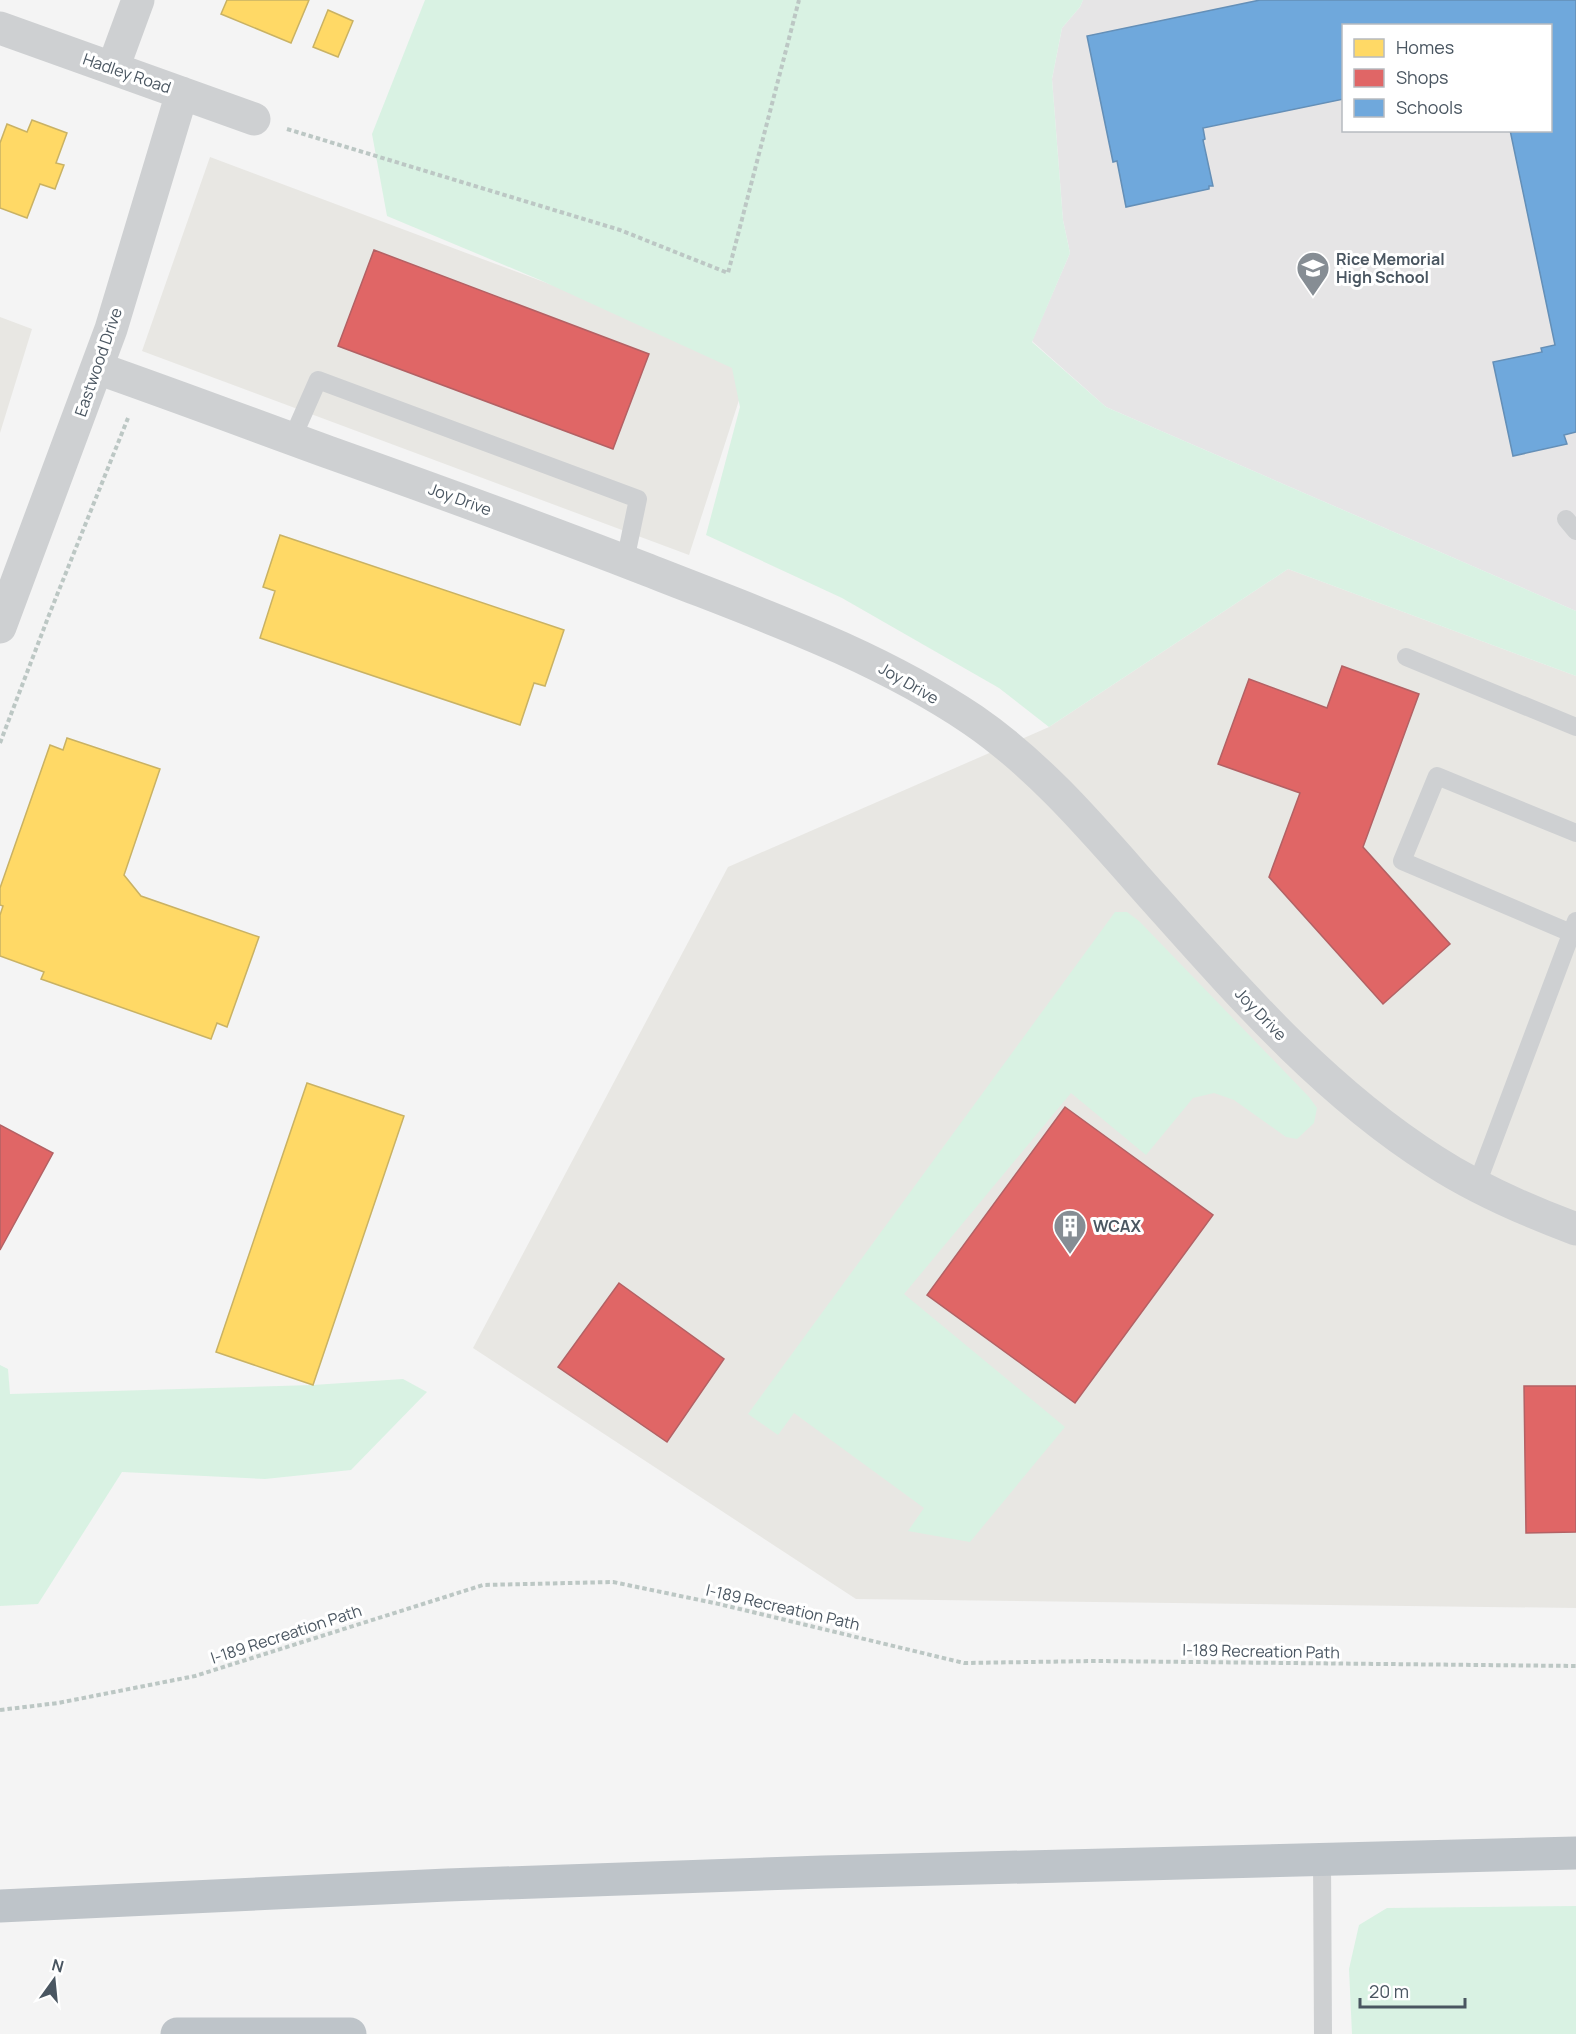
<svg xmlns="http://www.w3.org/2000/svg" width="1576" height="2034" font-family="Manrope,sans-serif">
	<rect width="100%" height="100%" fill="#f4f4f4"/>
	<!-- commercial -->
	<path fill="#e8e7e3" d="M210,157L752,360L689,555L142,351Z
		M0,317L32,329L0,433Z
		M1288,569L1576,676V1608L856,1599L473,1348L728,867L1049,727Z"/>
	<!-- education -->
	<path fill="#e6e5e6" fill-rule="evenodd" d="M1083,0H1576V611L1106,407L1032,341L1070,253L1063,220L1052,79L1062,28L1080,7ZM1344,26H1550V130H1344Z"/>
	<!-- green -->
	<path fill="#d9f2e3" d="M425,0H1083L1080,7L1062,28L1052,79L1063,220L1070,253L1032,342L1106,407L1576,611V676L1288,569L1049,727L999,688L842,598L706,535L740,407L732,368L540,280L387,216L372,134Z
		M1115,912H1127L1139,921L1309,1097L1317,1108L1314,1123L1297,1139L1286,1137L1234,1100L1214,1093L1193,1098L1146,1155L1071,1093L904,1294L1065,1427L970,1542L908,1531L924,1508L794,1413L778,1435L748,1414Z
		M0,1365L8,1369L10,1394L313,1385L403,1379L427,1392L351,1470L265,1479L122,1472L38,1604L0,1606Z
		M1576,1906V2034H1352L1349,1969L1359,1925L1387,1908Z"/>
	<!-- homes -->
	<path fill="#ffd966" stroke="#c9b264" stroke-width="1.5" d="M227,0H309L291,43L221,14Z
		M328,10L353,21L338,57L313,47Z
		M32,120L67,133L56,163L64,165L55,189L40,184L27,218L0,208V143L7,124L27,132Z
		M280,535L564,630L545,686L534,683L520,725L260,638L275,591L263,587Z
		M67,738L160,769L124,875L141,896L259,937L227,1027L217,1023L211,1039L41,979L44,972L0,956V915L3,906L0,905V888L50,745L63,750Z
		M307,1083L404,1116L313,1385L216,1352Z"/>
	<!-- shops -->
	<path fill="#e06666" stroke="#b36164" stroke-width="1.5" d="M374,250L649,354L613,449L338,346Z
		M1342,666L1419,694L1363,847L1450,944L1383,1004L1269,877L1300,793L1218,764L1249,679L1327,708Z
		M1065,1107L1213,1215L1075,1403L927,1295Z
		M0,1125L53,1153L0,1250Z
		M619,1283L724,1359L667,1442L558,1367Z
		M1524,1386H1576V1532L1526,1533Z"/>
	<!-- schools -->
	<path fill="#6fa8dc" stroke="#648fb7" stroke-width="1.5" d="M1260,0H1576V432L1564,435L1567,444L1513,456L1493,362L1542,352L1541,348L1555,345L1510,130H1550V26H1344V99L1203,128L1205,139L1203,140L1213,186H1209V189L1126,207L1117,161L1113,162L1087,36Z"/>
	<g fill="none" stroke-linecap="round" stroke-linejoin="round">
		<!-- path -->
		<path stroke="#bcc7c4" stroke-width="4" stroke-dasharray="4.5 3" stroke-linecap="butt" d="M287,129L620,230L728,273L799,0
			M0,743L49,615L128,418
			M0,1710L58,1703L195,1676L483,1585L613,1582L719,1604L964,1663L1096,1661L1576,1666"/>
		<!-- lane -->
		<path stroke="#ced0d2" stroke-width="18" d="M292,439L318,380L638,499L625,561
			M1566,519L1576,531
			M1406,657L1576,727
			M1571,933L1402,861L1437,776L1576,833
			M1477,1184L1576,921
			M1322,1859L1323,2034"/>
		<!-- street -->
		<path stroke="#ced0d2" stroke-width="33" d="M0,28L254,119
			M113,68L138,0
			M97,368C174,395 251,424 328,452C435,490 542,529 648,570C759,614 874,653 973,720C1043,768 1098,835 1154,898C1239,993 1325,1092 1434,1161C1477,1189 1528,1211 1576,1229
			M0,627L111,329L182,93"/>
		<!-- highway -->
		<path stroke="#bec4c9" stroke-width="33" d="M0,1906L447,1885L823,1872L1576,1853
			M177,2034H350"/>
	</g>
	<!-- icons -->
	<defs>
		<symbol id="school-pin" viewBox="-11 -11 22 30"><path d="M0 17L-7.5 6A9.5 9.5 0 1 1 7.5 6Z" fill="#868d94" stroke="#fff"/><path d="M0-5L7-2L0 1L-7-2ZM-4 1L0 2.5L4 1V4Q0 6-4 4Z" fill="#fff"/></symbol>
		<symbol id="building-pin" viewBox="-11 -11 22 30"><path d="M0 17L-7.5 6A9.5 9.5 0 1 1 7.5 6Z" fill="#868d94" stroke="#fff"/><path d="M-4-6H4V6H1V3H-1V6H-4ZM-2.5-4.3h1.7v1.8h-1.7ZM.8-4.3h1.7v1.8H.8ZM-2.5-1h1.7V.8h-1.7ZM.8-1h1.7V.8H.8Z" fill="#fff"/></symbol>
	</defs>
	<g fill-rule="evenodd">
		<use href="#school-pin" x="1294" y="249" width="38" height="52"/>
		<use href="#building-pin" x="1051" y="1207" width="38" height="52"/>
	</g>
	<g text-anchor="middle" stroke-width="6" stroke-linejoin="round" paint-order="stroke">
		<!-- street labels -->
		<g font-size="16" fill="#4a5661" stroke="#fff">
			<text transform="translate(127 73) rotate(19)" y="6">Hadley Road</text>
			<text transform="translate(98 362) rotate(-71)" y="6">Eastwood Drive</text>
			<text transform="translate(460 499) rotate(20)" y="6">Joy Drive</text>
			<text transform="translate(909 683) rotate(30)" y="6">Joy Drive</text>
			<text transform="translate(1261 1014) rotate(46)" y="6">Joy Drive</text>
			<text transform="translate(783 1607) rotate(13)" y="6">I-189 Recreation Path</text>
			<text transform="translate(286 1634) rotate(-18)" y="6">I-189 Recreation Path</text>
			<text transform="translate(1261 1651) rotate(1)" y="6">I-189 Recreation Path</text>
		</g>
		<!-- poi labels -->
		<g font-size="16" font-weight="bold" fill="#4a5661" stroke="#fff" text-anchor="start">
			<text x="1336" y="265">Rice Memorial<tspan x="1336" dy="18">High School</tspan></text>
			<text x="1093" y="1232">WCAX</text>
		</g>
	</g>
	<!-- legend -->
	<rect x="1342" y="24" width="210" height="108" fill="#ffffff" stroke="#b7bbc0" stroke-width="1.5"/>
	<rect x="1354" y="39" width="30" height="18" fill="#ffd966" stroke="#b7bbc0" stroke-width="1.5"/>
	<text x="1396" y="54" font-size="18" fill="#4a5661">Homes</text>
	<rect x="1354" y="69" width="30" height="18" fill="#e06666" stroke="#b7bbc0" stroke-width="1.5"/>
	<text x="1396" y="84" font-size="18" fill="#4a5661">Shops</text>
	<rect x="1354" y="99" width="30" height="18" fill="#6fa8dc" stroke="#b7bbc0" stroke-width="1.5"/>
	<text x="1396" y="114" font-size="18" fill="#4a5661">Schools</text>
	<!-- north arrow -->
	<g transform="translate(54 1980) rotate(15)" stroke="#ffffff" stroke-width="4.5" paint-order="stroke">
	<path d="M0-4.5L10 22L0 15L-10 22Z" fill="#4a5661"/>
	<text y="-9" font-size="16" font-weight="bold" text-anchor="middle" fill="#4a5661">N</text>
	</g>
	<!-- scale -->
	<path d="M1360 1998v9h105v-9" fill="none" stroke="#4a5661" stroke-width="3"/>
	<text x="1369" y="1998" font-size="18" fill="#4a5661" stroke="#ffffff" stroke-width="4.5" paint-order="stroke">20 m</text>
</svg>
